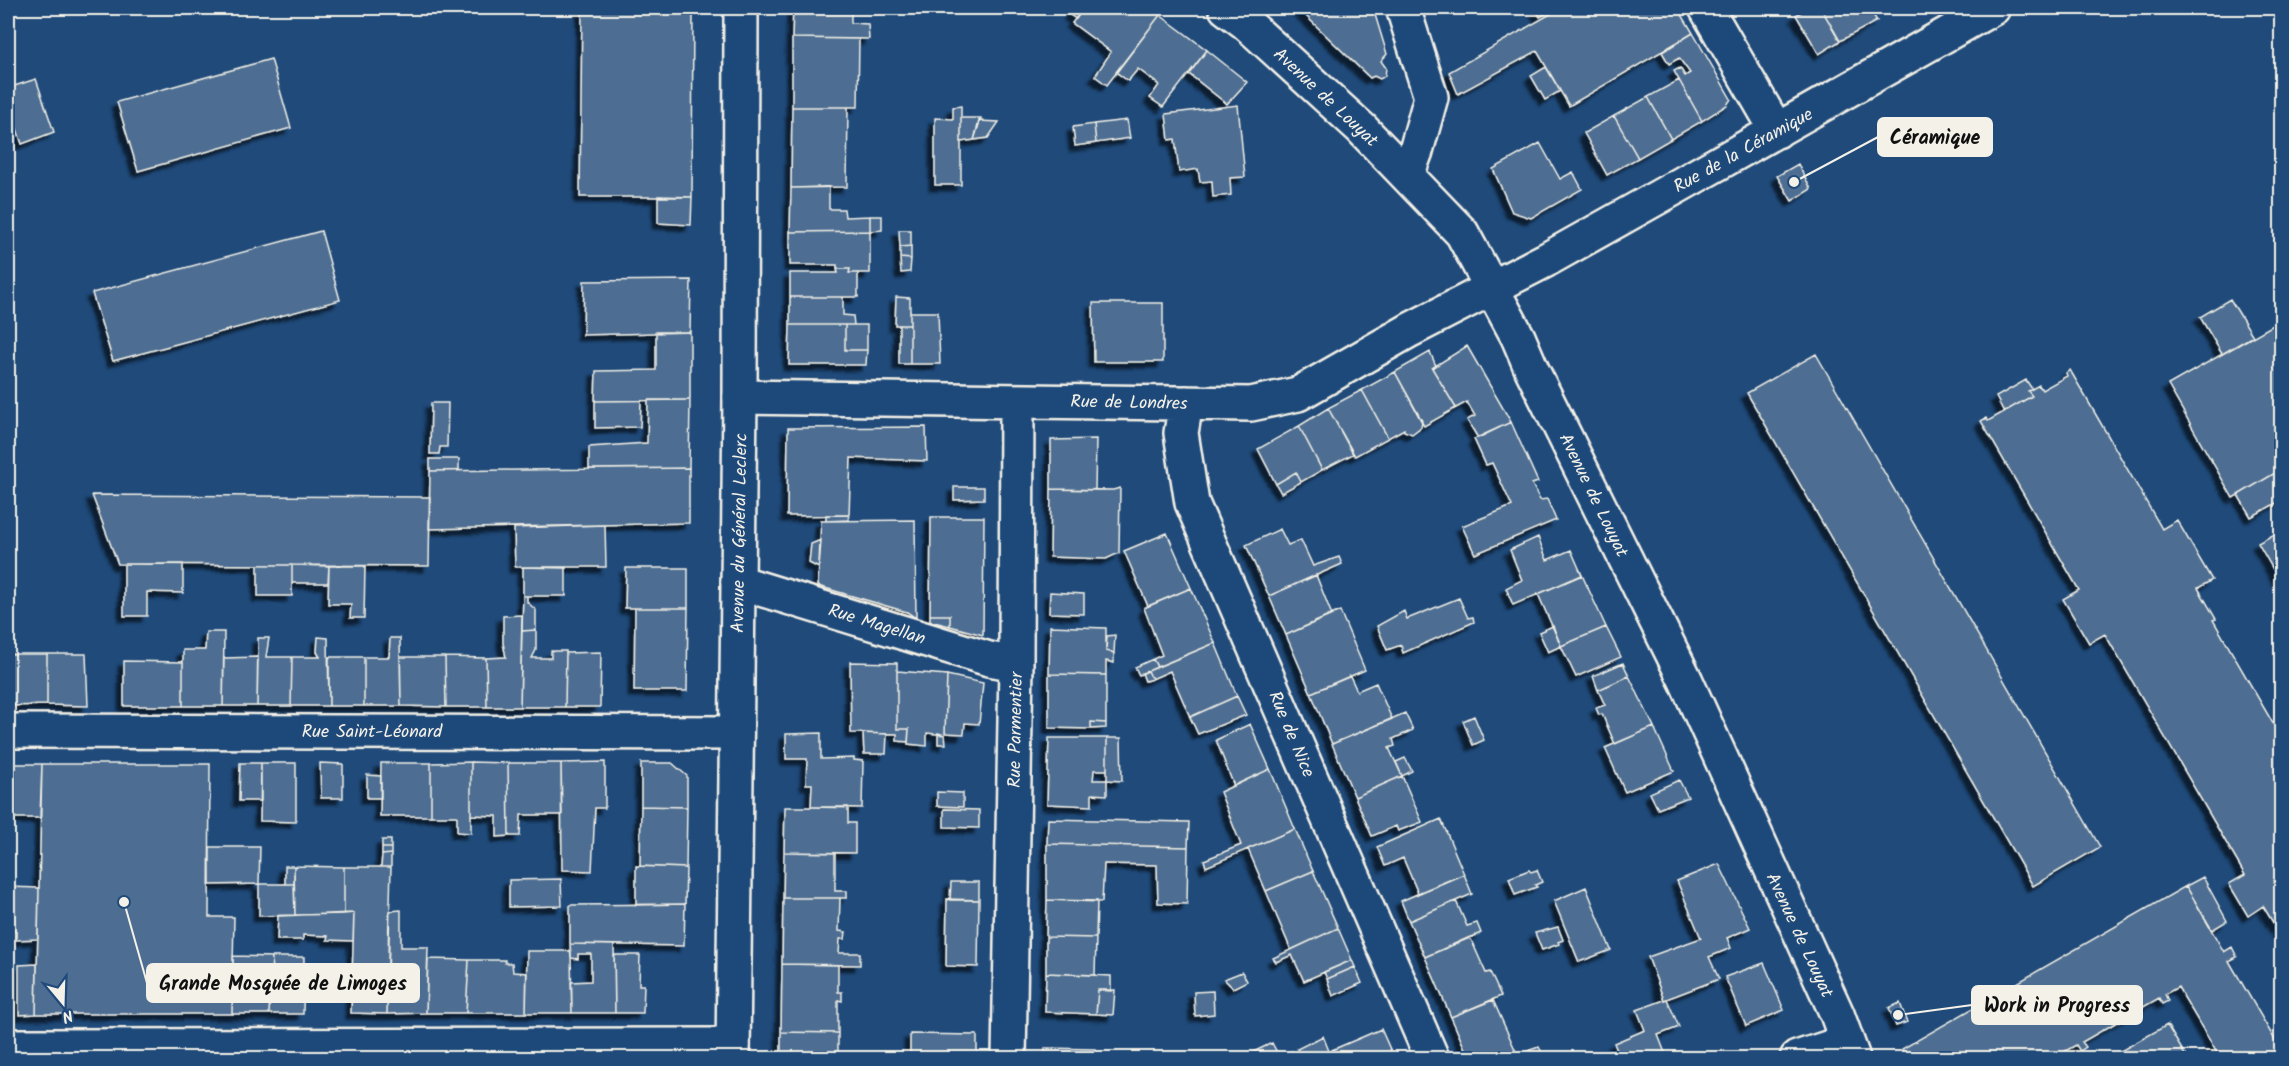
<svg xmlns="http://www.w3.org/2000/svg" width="2289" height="1066" font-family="Kalam,sans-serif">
	<defs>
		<filter id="shadow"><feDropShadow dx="-5.5" dy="5.5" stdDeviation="1.5" flood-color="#0009"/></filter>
	</defs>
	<rect width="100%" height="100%" fill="#1f4a7a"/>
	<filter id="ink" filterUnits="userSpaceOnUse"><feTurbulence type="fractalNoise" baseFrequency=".0167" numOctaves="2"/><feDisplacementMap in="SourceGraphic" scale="12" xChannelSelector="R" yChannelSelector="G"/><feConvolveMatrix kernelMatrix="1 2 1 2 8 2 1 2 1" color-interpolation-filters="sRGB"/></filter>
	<g filter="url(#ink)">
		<!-- building -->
		<path fill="#4d6e92" stroke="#f4f1e8" stroke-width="1.5" filter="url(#shadow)" d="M582,8H693L692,197H580Z
			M793,8H851V23L868,24L869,39L792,38Z
			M1073,8H1084L1076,19L1070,15Z
			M1084,8H1149L1160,15L1107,85L1095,76L1111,52L1072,23Z
			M1297,8H1312L1305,15Z
			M1312,8H1373L1387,54L1381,61L1386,68L1385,76L1380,79L1374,76L1370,78L1305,15Z
			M1535,8H1556L1540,17Z
			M1561,8H1678L1693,33L1569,106L1537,51L1458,94L1449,72Z
			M1808,8H1821L1840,41L1819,54L1796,15Z
			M1821,8H1869L1877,21L1840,41Z
			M1160,15L1207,50L1163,107L1150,98L1159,85L1138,69L1128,81L1116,72Z
			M1693,33L1731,99L1727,105L1702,121L1674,71L1680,68L1685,76L1690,73L1679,58L1669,64L1662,52Z
			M792,38L859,39L858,107H792Z
			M1207,50L1247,82L1227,104L1189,74Z
			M271,59L291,128L138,171L117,102Z
			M1546,67L1560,91L1545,100L1531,76Z
			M36,79L54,132L22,144L8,102V88Z
			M1679,80L1702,121L1671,139L1648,97Z
			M1648,97L1671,139L1638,158L1614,116Z
			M1238,105L1245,177L1230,178L1231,195L1213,197L1212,181L1200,182L1198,169L1179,172L1175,139L1169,140L1166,114Z
			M961,106V185H935V118L953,119V107Z
			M792,107H848L847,187L791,188Z
			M1614,116L1638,158L1607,175L1584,133Z
			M961,118H981L974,140L961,142Z
			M1127,120L1130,138L1096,143L1094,124Z
			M979,121L999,122L988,138L974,140Z
			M1094,124L1096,143L1075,146L1073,127Z
			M1540,143L1560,179L1573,172L1582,189L1531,218L1512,212L1493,169Z
			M1798,164L1811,189L1792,201L1777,176Z
			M829,187V209H844L845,217L870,216V231L790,232L791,188Z
			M658,196L692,197L691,225L658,223Z
			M870,216H882V230L870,231Z
			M899,230H911V246L900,247Z
			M321,231L340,300L113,361L92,293Z
			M870,231V273H849L850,269H837V265H790V232Z
			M911,246V259L900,258V247Z
			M900,258L911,259L910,272L901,273Z
			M837,269H850L849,273H858V297H790V273H838Z
			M691,280L690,332L583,335L584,281Z
			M790,297H843V315L853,316L854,325H790Z
			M896,297L910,298V325H895Z
			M2230,299L2253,336L2222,354L2200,317Z
			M1093,303H1163V362H1094Z
			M910,312H938L940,364H910Z
			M2282,320V469L2233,498L2168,385Z
			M790,325H845V350H867L866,365H789Z
			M845,325H867V350H845Z
			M899,325H910V364H899Z
			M656,332H690V400L595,401L596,371L656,370Z
			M1467,346L1511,422L1478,438L1467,420L1475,416L1467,402L1456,408L1432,368Z
			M1430,352L1436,366L1432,368L1456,408L1424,426L1395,372Z
			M1816,354L2100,847L2033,886L1747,393Z
			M2070,370L2162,529L2177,520L2212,580L2198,588L2216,619L2213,620L2282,739V937L2263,906L2248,916L2229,884L2245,875L2105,634L2089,643L2063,599L2079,590L1981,421L1986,418L1988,421L2032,396L2028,391L2039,385L2042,390L2067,376L2066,373Z
			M1395,372L1422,421L1421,427L1412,434L1404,431V429L1388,438L1362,390Z
			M2026,380L2032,389L2028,391L2032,396L2004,412L1996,397Z
			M1362,390L1388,438L1355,456L1328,408Z
			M648,400H690L689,468L589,469V447L647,443Z
			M595,401H641L640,427L595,428Z
			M431,403H448L447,447H440L439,454H430Z
			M1328,408L1353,454L1322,470L1299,426Z
			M1511,422L1538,482L1532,484L1540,500L1547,499L1556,520L1475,554L1462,526L1512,506L1492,463L1486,465L1474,439Z
			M1299,426L1322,470L1301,482L1296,472L1276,484L1258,449Z
			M926,427L927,461L851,458L849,515L787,516L788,428Z
			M1096,439L1095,490L1051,489V440Z
			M430,459H459V471H430Z
			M689,468V523L429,529L430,471Z
			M2282,469V500L2251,517L2238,495Z
			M1296,472L1301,482L1281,493L1276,484Z
			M954,487H984V499L954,500Z
			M1120,488L1119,553L1106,559L1050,557L1051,489L1113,490Z
			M92,495L430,497L429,566L118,564Z
			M826,515H849V520L826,521Z
			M931,517H984L983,635L950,626V615H930Z
			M915,520L916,618L907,612L818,586L821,521Z
			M605,525L606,567H515L514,528Z
			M1280,529L1288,545L1301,540L1313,566L1339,557L1342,564L1269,596L1246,545Z
			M2282,530V585L2258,543Z
			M1167,533L1191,588L1148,606L1124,551Z
			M1538,537L1547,560L1571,550L1582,575L1513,605L1506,588L1522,580L1510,550Z
			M821,540L819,568L809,563L811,544Z
			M124,564H183V593L147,592V616H124Z
			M258,565H292V596H258Z
			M292,565L329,566L328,583H292Z
			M329,566H365L364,618H350L351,604H328Z
			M523,567L566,568V596H523Z
			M626,568H688V608H625Z
			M1316,575L1332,615L1286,635L1269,596Z
			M1582,575L1606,627L1561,646L1538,594Z
			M1191,588L1215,643L1157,667L1153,659L1162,655L1144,608Z
			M1050,592L1084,594V614L1049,613Z
			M523,596H527V602L536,610V630L522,631Z
			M1459,598L1468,618L1473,617L1474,622L1403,653L1401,645L1387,650L1377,626L1404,611L1407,619Z
			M635,608H688L687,691H634Z
			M1340,611L1365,670L1311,693L1286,635Z
			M522,615L520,707H487L486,658L506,657L503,643V616Z
			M930,615H950V626L930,621Z
			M1050,626L1106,628V651L1114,653V663L1106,661V675L1049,674Z
			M1553,626L1561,646L1548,652L1539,632Z
			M1606,627L1621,657L1576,677L1561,646Z
			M536,630V650L532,658H551V651H566L565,707H520L522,631Z
			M206,632H224L223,706H183V650H205Z
			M1115,635L1114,653L1106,651L1107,636Z
			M318,637L328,638L329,706H291L292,657H320L317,652Z
			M258,638H269L266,657H292L291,706H257Z
			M390,638H400L401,706H364V657H389Z
			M1215,643L1237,696L1190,717L1170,671L1152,679L1148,671Z
			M601,652L600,707H565L566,653Z
			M8,654H47V705L8,706Z
			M47,654H86L88,706L47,705Z
			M258,657L257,706H223L224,658Z
			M329,657H364V706H329Z
			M400,657H445L446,707L401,706Z
			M445,657L486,658L487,707H446Z
			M1153,659L1157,667L1139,675L1135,667Z
			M124,661L183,662V706H124Z
			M850,662L897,663V729H909L908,742L897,741V734L851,733Z
			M1623,663L1629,676L1598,690L1593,676Z
			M897,671L947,675L945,735L927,733V746L908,744L909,729H897Z
			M1148,671L1152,679L1145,681L1142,673Z
			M1049,674L1106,675V723L1091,722V729L1049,728Z
			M947,675L983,683L979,724L965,723L964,734L945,733Z
			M1350,676L1357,691L1376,683L1392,719L1332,744L1311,693Z
			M1629,676L1654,727L1615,744L1602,714L1599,715L1596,708L1605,705L1598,690Z
			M1237,696L1246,715L1198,734L1190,717Z
			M1405,713L1413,730L1393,739L1395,746L1389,748L1402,776L1355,797L1332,744Z
			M1474,716L1484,740L1473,745L1463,721Z
			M1091,722L1106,723V728L1091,729Z
			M1250,724L1270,769L1234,786L1216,740Z
			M1654,727L1674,771L1625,792L1605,748Z
			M821,733V759L854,758V760L863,761L862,808L811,807L812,784H806L807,759H786V734Z
			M863,733L887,734L886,754H864Z
			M938,733L945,735L946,744H938Z
			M1049,738H1107V770H1094L1093,780H1107V795L1092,794V806L1047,804Z
			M1107,738H1121L1122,781L1107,780Z
			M1405,758L1412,771L1402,776L1396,762Z
			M471,762L508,763L509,836L497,837V816L471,815Z
			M471,762V833L457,832V816H431V763Z
			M605,762V808H595L592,871L562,870L561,763Z
			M240,763H261V801H239Z
			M261,763H296V822L260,821Z
			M320,763L343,764V798H321Z
			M381,763H431V816H380Z
			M508,763H561L562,815H521L520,836H509Z
			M641,763H672L687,776V807L641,806Z
			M8,764H42L40,818H8Z
			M42,764H210L209,917H234L232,1014H36Z
			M1270,769L1295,829L1206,867L1204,860L1241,845L1220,792Z
			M367,775L381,776V798H367Z
			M1402,776L1422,822L1398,831L1396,826L1372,836L1355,797Z
			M1679,780L1688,797L1658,809L1650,793Z
			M937,792L963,793V807L937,806Z
			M641,806L687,807L686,868L640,866Z
			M785,807H848V823H855V853L784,852Z
			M944,809L979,810V828L944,827Z
			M1048,819L1189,822L1188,847L1047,844Z
			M1441,819L1464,874L1418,893L1403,858L1385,866L1377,847Z
			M1295,829L1313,871L1266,891L1248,849Z
			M382,840H391V848H382Z
			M1047,844L1188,847L1187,904L1158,903L1157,865L1104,864L1102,902L1047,900Z
			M210,847H260L259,884L210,885Z
			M382,848H391V854L382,855Z
			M784,852L835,853V891H847V898H783Z
			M391,854V867H381L382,855Z
			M1719,864L1750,928L1727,938L1731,948L1709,957L1719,979L1664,1000L1648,957L1701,938L1677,881Z
			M285,866H294V884H285Z
			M294,866L344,867V914L295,915Z
			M636,866L686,868L685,904L636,905Z
			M344,867H391L387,1014L351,1013L354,913L344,914Z
			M1529,870L1531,872L1537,870L1542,882L1535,885L1537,887L1515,895L1509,878Z
			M1313,871L1338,928L1291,950L1266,891Z
			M1464,874L1472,894L1409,921L1401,901Z
			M2203,877L2227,921L2212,930L2186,886Z
			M561,879L562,906L509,907V880Z
			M951,882H979V900H950Z
			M259,884H294L295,915L259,916Z
			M2186,886L2224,952L2232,947L2237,957L2229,961L2282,1052V1058H2220L2178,987L2165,994L2168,1001L2162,1004L2159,998L2082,1042L2086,1047L2080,1051L2076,1045L2053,1058H1906L1902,1049Z
			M8,887L39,888L38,939L16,940V931H8Z
			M1586,887L1611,950L1579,962L1554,901Z
			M783,898H840L839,931L846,932L845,939H840L839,953H860V965L782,964Z
			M947,899L979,900L978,967L946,966Z
			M1047,900L1097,901L1096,938L1046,937Z
			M1456,901L1467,926L1477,923L1481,933L1425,957L1409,921Z
			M685,904L684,946L570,944V905Z
			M401,910V947H428L426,1013L387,1014L389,911Z
			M354,913L353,941L327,940L328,936L303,935V940H277L278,916Z
			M1558,927L1563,940L1558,942L1559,944L1542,950L1535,933Z
			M1338,928L1352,960L1304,981L1292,955L1276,962L1273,958Z
			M1046,937L1096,938L1095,975L1046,973Z
			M1470,937L1486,973L1490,972L1501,996L1451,1017L1425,957Z
			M570,944L614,945L615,1013H572L571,982L591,981V954H578V959L571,958Z
			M527,951H571L572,1013H526Z
			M614,955H640L639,985H644L643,1013H615Z
			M233,956L272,957L269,1014H232Z
			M272,957H304L303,1014H269Z
			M428,959L469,960L466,1013H426Z
			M469,960H505V963H512L513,972L527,973L526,1013H466Z
			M1352,960L1355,967L1327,979L1324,972Z
			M1764,963L1784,1010L1746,1026L1725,977Z
			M37,964L36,1014L19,1015V965Z
			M782,964L838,965V992H842V1001L838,1000V1033L781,1032Z
			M1355,967L1362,983L1333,996L1327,979Z
			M1242,972L1247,981L1233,988L1224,979Z
			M1046,973L1111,976V991L1098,990L1096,1014L1045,1012Z
			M1098,990H1115L1113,1015L1096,1014Z
			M1213,991L1214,1014L1195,1016L1194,992Z
			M1667,999L1679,1027L1658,1035L1667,1058H1620L1614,1043L1645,1030L1637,1010Z
			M1493,1000L1518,1056L1512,1058H1469L1451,1017Z
			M1900,1003L1907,1022L1896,1026L1889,1008Z
			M2167,1025L2187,1058H2108Z
			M1381,1029L1394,1058H1336L1332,1050Z
			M781,1032L838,1033V1058H781Z
			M910,1034L977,1035V1056L910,1055Z
			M1323,1036L1329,1051L1312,1058H1302L1297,1049Z
			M1272,1043L1279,1056L1292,1051L1295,1058H1247V1055Z
			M1539,1047L1545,1058H1534L1530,1050Z
			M1045,1048L1095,1049V1058H1045Z
			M1530,1050L1534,1058H1512L1518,1056Z"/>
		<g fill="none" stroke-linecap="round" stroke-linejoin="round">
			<defs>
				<path id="minor" d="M1226,8L1246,23L1361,128L1462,233L1518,337L1532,370L1686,681L1837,1014L1853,1058
					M1403,8L1431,97L1416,151L1407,175
					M1706,8L1777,131
					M740,397L1251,404L1298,394L1410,330L1546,260L1678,186L1993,8
					M1186,403L1181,433L1192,503L1432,1058
					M738,582L989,659L1016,664
					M8,731L736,733
					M8,1046L733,1045
					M1009,1058L1016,664L1017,401
					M1797,1058L1846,1042"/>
				<path id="major" d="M733,1058L740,397L741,8"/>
			</defs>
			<!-- minor casing -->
			<use href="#minor" stroke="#f4f1e8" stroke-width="38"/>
			<!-- major casing -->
			<use href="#major" stroke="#f4f1e8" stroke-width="38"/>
			<!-- minor -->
			<use href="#minor" stroke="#1f4a7a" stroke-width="33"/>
			<!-- major -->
			<use href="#major" stroke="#1f4a7a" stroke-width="33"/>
		</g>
	</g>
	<g text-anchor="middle" stroke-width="4.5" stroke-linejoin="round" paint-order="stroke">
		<!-- street labels -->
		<g font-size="18" fill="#f4f1e8" stroke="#1f4a7a">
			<text transform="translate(1326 97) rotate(43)" y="6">Avenue de Louyat</text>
			<text transform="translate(1743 150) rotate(-29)" y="6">Rue de la Céramique</text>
			<text transform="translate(1129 402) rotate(1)" y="6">Rue de Londres</text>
			<text transform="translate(1594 495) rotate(64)" y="6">Avenue de Louyat</text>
			<text transform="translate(739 533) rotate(-89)" y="6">Avenue du Général Leclerc</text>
			<text transform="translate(877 624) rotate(17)" y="6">Rue Magellan</text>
			<text transform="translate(1015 730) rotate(-89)" y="6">Rue Parmentier</text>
			<text x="372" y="737">Rue Saint-Léonard</text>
			<text transform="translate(1292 734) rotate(67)" y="6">Rue de Nice</text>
			<text transform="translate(1800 935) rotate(65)" y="6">Avenue de Louyat</text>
		</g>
	</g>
	<!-- callouts -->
	<path fill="none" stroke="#f4f1e8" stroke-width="2" d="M1794 182L1878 137M124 902L147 983M1898 1015L1972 1005"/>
	<g fill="#f4f1e8" stroke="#1f4a7a" stroke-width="2">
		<circle cx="1794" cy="182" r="6"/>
		<circle cx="124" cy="902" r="6"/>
		<circle cx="1898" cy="1015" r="6"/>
	</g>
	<g fill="#f4f1e8" stroke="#f4f1e8" stroke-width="2">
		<rect x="1878" y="118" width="114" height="38" rx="6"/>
		<rect x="147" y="964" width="272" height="38" rx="6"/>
		<rect x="1972" y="986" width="170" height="38" rx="6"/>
	</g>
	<g font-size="20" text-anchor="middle" font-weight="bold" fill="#111">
		<text x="1935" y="144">Céramique</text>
		<text x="283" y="990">Grande Mosquée de Limoges</text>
		<text x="2057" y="1012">Work in Progress</text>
	</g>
	<!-- margin -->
	<rect width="2289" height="1066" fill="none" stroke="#1f4a7a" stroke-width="30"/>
	<rect x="15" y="15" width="2259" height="1036" fill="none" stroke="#f4f1e8" stroke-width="2" filter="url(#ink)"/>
	<!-- north arrow -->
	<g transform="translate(63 1003) rotate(161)" stroke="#1f4a7a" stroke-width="4.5" paint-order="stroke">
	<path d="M0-4.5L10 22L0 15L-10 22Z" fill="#f4f1e8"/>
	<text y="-9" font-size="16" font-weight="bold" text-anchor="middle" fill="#f4f1e8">N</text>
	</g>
</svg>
